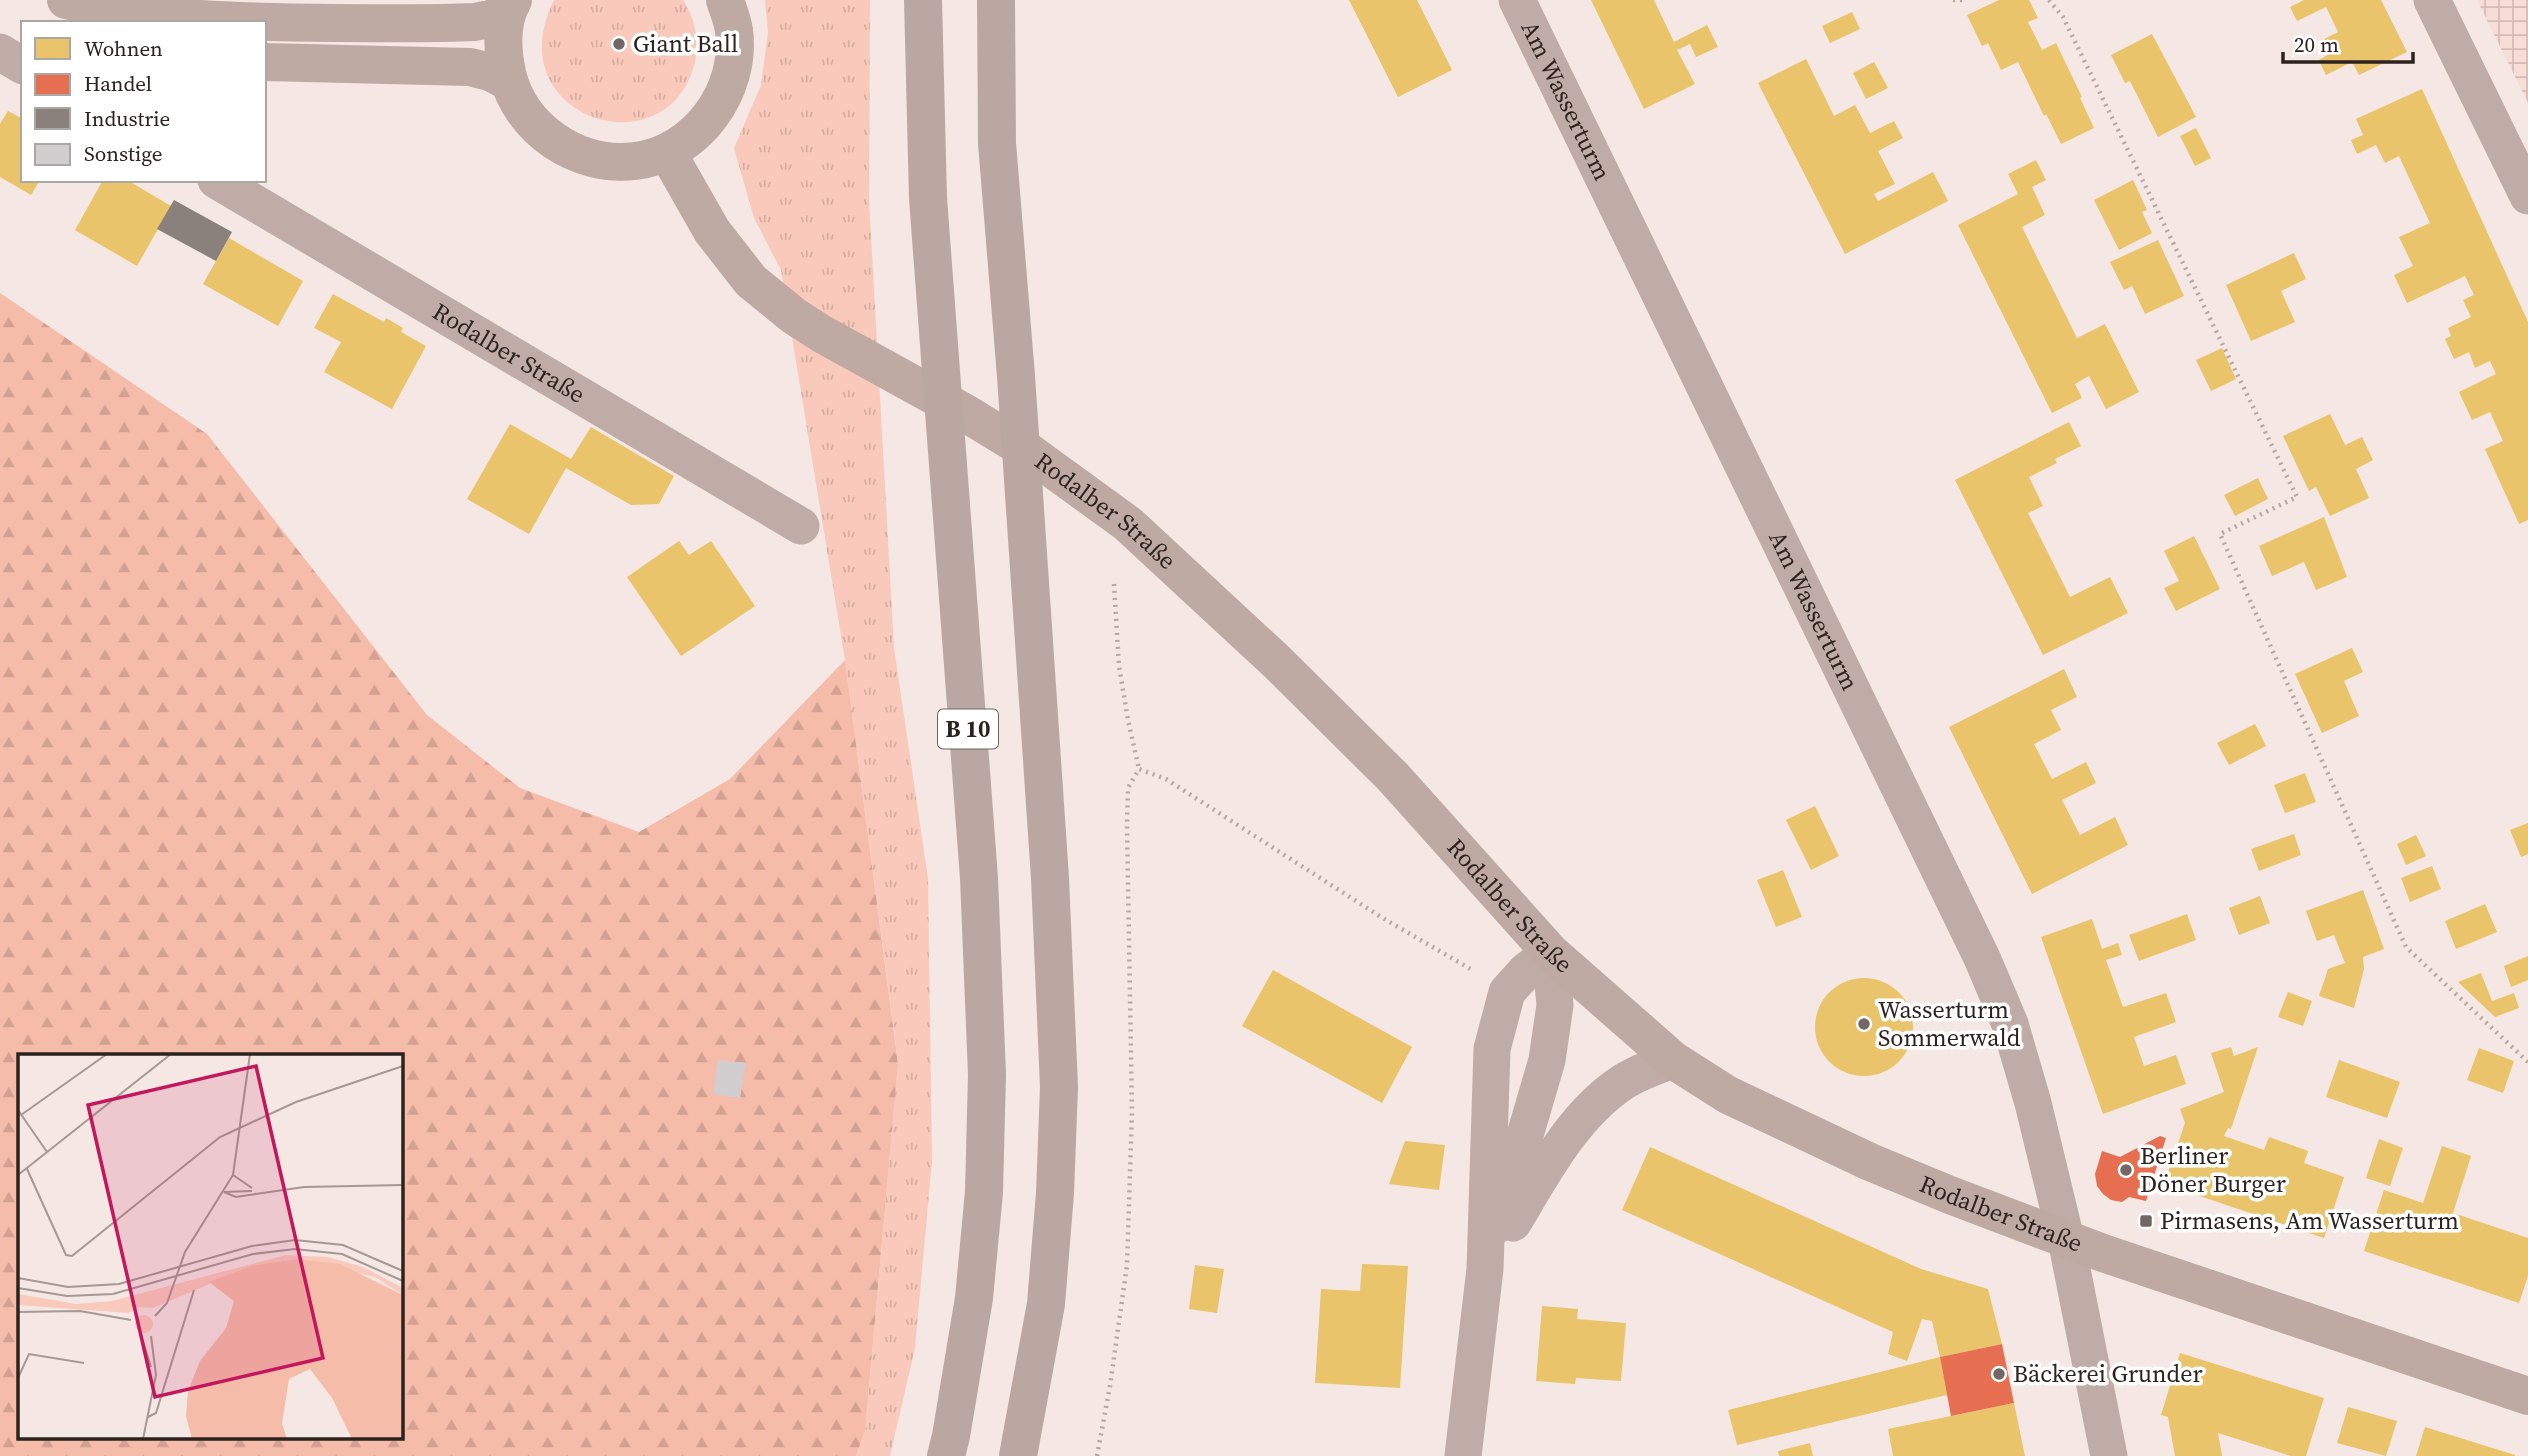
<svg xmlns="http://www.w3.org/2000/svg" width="2528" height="1456" font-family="'Source Serif 4',serif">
	<defs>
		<pattern id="industrial-grid" width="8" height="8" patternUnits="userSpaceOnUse" patternTransform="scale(1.75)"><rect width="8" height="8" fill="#f6ddd5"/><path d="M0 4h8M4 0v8" fill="none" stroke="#d3bdb6"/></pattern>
		<pattern id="grass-tufts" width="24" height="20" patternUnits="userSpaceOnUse" patternTransform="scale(1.75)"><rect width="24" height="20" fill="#f9cabc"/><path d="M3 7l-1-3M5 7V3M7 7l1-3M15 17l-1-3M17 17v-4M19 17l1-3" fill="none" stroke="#d6ada1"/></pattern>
		<pattern id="forest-firs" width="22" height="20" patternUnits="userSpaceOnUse" patternTransform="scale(1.75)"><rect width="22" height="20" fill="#f6bcaa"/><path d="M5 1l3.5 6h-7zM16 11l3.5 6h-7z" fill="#d3a192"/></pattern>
	</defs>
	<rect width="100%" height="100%" fill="#f5e7e3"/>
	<!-- industrial -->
	<path fill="url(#industrial-grid)" d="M2477,0H2528V103Z"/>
	<!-- grass -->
	<path fill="url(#grass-tufts)" d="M554,0H683C697,22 701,47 692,72C657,170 497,113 554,0Z
		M765,0H870L869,199L894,648L928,878L932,1161L915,1348L890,1456H856L865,1431L898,1063L845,660L781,270L754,218L734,148L761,85L768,32Z"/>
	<!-- forest -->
	<path fill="url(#forest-firs)" fill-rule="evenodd" d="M0,293L207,434L427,715L520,788L639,832L730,779L845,660L898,1064L865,1431L856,1456H0ZM19,1055H401V1437H19Z"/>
	<!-- homes -->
	<path fill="#e9c46a" d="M1349,0H1417L1452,70L1398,97Z
		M1591,0H1654L1674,42L1707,25L1718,47L1696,57L1690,44L1677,50L1695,84L1644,109Z
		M1999,0H2029L2038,18L2028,22L2042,50L2056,43L2082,97L2080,98L2094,128L2061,144L2046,114L2044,116L2018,62L2001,70L1988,43L1982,46L1967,15Z
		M2304,0H2381L2407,52L2359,75L2352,62L2326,75L2319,60L2331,53L2324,39L2338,32L2326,7L2297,21L2290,7Z
		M1852,12L1860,29L1830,43L1822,26Z
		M2152,34L2196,117L2158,137L2130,81L2125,83L2111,55Z
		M1806,59L1834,116L1855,105L1870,133L1894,121L1903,138L1878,151L1895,184L1874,194L1878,201L1933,172L1948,201L1845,254L1758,83Z
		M1874,62L1888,88L1866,99L1853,73Z
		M2422,89L2528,322V520L2519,524L2485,449L2503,441L2490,412L2472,420L2459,392L2496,374L2490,361L2475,368L2469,352L2454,359L2445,339L2451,336L2448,328L2471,317L2463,300L2474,295L2465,276L2407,303L2394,275L2413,266L2399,237L2430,223L2399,156L2385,163L2376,145L2357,154L2351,140L2363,135L2356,119Z
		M8,111L23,119V180H40L31,195L0,177V124Z
		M2196,128L2211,158L2195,166L2180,136Z
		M2036,160L2046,180L2032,187L2045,215L2022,227L2077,338L2105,324L2139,392L2106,409L2089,376L2075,384L2082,398L2052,413L1958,225L2018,194L2008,174Z
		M103,180H127L171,206L137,266L75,230Z
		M2133,180L2147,210L2142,212L2152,233L2119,250L2094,200Z
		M229,238L303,281L278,326L203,284Z
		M2158,240L2184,296L2145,314L2132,286L2124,290L2110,262Z
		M2294,253L2306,279L2281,291L2295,322L2251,341L2226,285Z
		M333,294L384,322L386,318L403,328L401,332L426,346L392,409L324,372L341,342L314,328Z
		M2222,348L2236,379L2211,391L2196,360Z
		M2330,414L2345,445L2362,437L2373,460L2356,469L2369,498L2330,516L2316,487L2309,491L2283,436Z
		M2069,422L2081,446L2055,459L2057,463L2029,477L2043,506L2028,513L2070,597L2110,577L2128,613L2043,655L1955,480Z
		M510,424L571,459L591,427L674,476L659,504L631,505L566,468L529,534L467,499Z
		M2258,478L2268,499L2235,516L2224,495Z
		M2324,517L2347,577L2316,590L2304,562L2272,576L2259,546Z
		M2194,536L2220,589L2176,611L2164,588L2179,581L2164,551Z
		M679,541L689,555L711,541L755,606L681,656L627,577Z
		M2352,648L2363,672L2344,681L2359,716L2322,733L2295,674Z
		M2064,669L2077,697L2051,710L2061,730L2034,744L2052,779L2086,762L2096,783L2062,800L2080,835L2115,817L2128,845L2032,894L1949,727Z
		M2255,724L2266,746L2229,765L2217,743Z
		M2305,773L2316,802L2285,813L2274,785Z
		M1815,806L1839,856L1811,870L1786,820Z
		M2528,823V854L2521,857L2510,830Z
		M2294,834L2301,855L2259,871L2251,849Z
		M2416,835L2426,856L2406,865L2397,844Z
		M2432,866L2441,889L2410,902L2401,878Z
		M1783,870L1802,917L1776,927L1757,880Z
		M2363,890L2384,949L2363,957L2364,969L2354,1008L2319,996L2328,969L2345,963L2334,935L2317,941L2306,911Z
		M2260,896L2270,923L2239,935L2229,908Z
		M2485,904L2497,932L2456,949L2445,921Z
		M2187,914L2196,940L2139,961L2129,935Z
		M2092,919L2102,949L2118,943L2122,955L2106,960L2123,1007L2166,993L2176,1022L2134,1037L2144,1066L2176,1055L2186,1084L2103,1114L2041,937Z
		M2528,956V980L2511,987L2504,966Z
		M1273,970L1412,1047L1382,1103L1242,1026Z
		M2481,973L2492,1001L2514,993L2519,1008L2495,1017L2458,982Z
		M1815 1027a49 49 0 1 1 98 0a49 49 0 1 1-98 0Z
		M2288,992L2312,1001L2303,1026L2278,1017Z
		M2231,1047L2234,1056L2258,1047L2231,1129L2228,1128L2224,1136L2264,1150L2269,1137L2308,1151L2304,1163L2344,1177L2324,1238L2164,1184L2185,1123L2180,1109L2224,1092L2211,1053Z
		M2479,1048L2514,1061L2503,1093L2467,1080Z
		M2339,1060L2400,1082L2387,1118L2326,1097Z
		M2379,1139L2403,1148L2390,1186L2366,1178Z
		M1405,1141L1445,1145L1439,1190L1389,1184Z
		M2442,1146L2471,1156L2453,1213L2528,1238V1276L2519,1303L2364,1251L2384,1190L2423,1203Z
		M1650,1147L1921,1269L1988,1289L2002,1344L1940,1357L1932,1321L1922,1319L1907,1361L1888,1354L1893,1332L1622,1210Z
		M1362,1264L1408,1266L1400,1388L1315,1383L1321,1289L1360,1291Z
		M1195,1265L1224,1269L1217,1313L1189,1309Z
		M1542,1306L1578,1309L1577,1319L1626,1323L1621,1381L1576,1378L1575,1384L1536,1381Z
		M2180,1353L2324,1398L2306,1456H2291L2218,1433L2222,1456H2175L2168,1417L2161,1415Z
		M1940,1357L1947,1395L1737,1445L1728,1410Z
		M2014,1403L2025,1456H1893L1888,1429Z
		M2348,1407L2397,1421L2386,1456L2337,1443Z
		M2425,1427L2515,1455V1456H2416Z
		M1810,1443L1813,1456H1779L1778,1451Z"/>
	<!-- shops -->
	<path fill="#e76f51" d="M2160,1136L2166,1138L2146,1201L2129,1197L2122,1202L2111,1200L2103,1194L2097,1186L2095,1174L2102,1151L2120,1157Z
		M2002,1344L2014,1403L1951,1416L1940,1357Z"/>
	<!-- industry -->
	<path fill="#8a817c" d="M174,200L232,232L216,261L157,229Z"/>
	<!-- building -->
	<path fill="#d1ced0" d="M718,1060L746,1063L740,1098L713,1094Z"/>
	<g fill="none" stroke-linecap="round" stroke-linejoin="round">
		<!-- path -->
		<path stroke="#b6a7a3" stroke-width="4.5" stroke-dasharray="2 5" stroke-linecap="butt" d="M1953,0H1964
			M2049,0L2063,17L2297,497L2220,534L2406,947L2528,1062
			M1114,584L1119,666L1128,720L1139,769
			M1097,1456L1110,1386L1127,1265L1132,1111L1127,825L1128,788L1139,769L1166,779L1381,917L1474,971"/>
		<!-- street -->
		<g stroke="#bfaca6" stroke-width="37">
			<path id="s1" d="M1517,0L1982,958L2010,1024L2033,1103L2066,1239L2109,1456"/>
			<path d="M2432,0L2528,196"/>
			<path d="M0,52L23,66"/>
			<path id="s2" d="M216,180L801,526"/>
			<path d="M1513,1223C1543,1173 1573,1115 1623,1082C1639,1072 1656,1066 1673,1060"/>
			<path d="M1499,1224L1547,1060L1555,1005L1550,952"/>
			<path d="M1463,1456L1485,1269L1492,1049L1507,992L1526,971L1550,952"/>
		</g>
		<!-- secondary -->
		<g stroke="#beaaa3" stroke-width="38">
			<path d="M66,0C155,21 245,22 336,23C383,23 429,24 475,22L494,18L511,4"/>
			<path d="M513,0C501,21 502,49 507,73C520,129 577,168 635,161C696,154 742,91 734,31C733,21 728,10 725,0"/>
			<path d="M264,62L470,67L490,72L509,82"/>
			<path id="s3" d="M667,152L712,231L751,281L794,316L822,334L967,414L1029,452L1128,524L1277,662L1393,777L1550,952L1673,1060L1728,1095L1870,1162L1950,1195L2103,1253L2528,1396"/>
		</g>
		<!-- highway -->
		<path stroke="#baa7a2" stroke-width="38" d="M923,0L928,198L979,878L987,1075L984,1192L974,1298L951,1436L946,1456
			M996,0L997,143L1016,376L1050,878L1059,1087L1055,1193L1046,1304L1018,1456"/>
	</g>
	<!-- markers -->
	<g fill="#726764" stroke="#fff" stroke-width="2.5">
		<circle cx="619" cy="44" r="7"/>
		<circle cx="1864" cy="1024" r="7"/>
		<circle cx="2126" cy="1170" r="7"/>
		<rect x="2139" y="1214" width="14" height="14" rx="3.5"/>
		<circle cx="1999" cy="1374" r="7"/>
	</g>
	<g text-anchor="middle" stroke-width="7" stroke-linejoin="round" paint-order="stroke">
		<!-- shield labels -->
		<rect fill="#fff" stroke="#6b6462" stroke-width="2" x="938" y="709.5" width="60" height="39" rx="5"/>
		<g font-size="23" font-weight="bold" fill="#2c221f">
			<text x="968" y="737">B 10</text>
		</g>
		<!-- poi labels -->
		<g font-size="24" fill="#2c221f" stroke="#fff" text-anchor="start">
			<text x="633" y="52">Giant Ball</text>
			<text x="1878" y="1018">Wasserturm<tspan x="1878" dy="28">Sommerwald</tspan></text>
			<text x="2140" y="1164">Berliner<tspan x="2140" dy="28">Döner Burger</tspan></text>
			<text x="2160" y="1229">Pirmasens, Am Wasserturm</text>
			<text x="2013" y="1382">Bäckerei Grunder</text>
		</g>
		<!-- street labels -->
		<g font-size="24" fill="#2c221f" stroke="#fff">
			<text dy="8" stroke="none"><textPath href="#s1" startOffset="112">Am Wasserturm</textPath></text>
			<text dy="8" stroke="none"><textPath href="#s2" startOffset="340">Rodalber Straße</textPath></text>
			<text dy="8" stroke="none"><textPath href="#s3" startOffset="578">Rodalber Straße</textPath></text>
			<text dy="8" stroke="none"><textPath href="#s1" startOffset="679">Am Wasserturm</textPath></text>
			<text dy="8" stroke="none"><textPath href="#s3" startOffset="1144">Rodalber Straße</textPath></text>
			<text dy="8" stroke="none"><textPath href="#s3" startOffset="1732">Rodalber Straße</textPath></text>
		</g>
	</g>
	<!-- overview -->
	<g transform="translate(18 1054)">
		<rect width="385" height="385" fill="#f5e7e3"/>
		<path d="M268,201L310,203L345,213L385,234V241L357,223L279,205L236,211L135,254L120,253L111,259L0,251V240L58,250L94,247ZM117 270a9 9 0 1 1 18 0a9 9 0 1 1-18 0Z" fill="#f9cabc"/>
		<path d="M279,205L322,210L385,241V385H334L314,344L292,315L271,325L264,369L269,385H174L168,362L170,337L182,307L208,274L216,247L191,228L236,211Z" fill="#f6bcaa"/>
		<path fill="none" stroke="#a59895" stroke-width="2" d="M0,56L29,98M3,61L89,0M9,115L48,201L54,202L202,83L278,48L385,12M0,121L153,0M215,121L234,134M206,138L218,143L286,133L385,131M206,138L234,137M0,224L50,233L101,230L234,192L277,186L325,191L385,217M0,234L49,242L95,240L235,200L277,195L324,200L385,227M0,258L62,257L113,266M137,262L149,249L167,198L215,121L232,0M124,284L133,313M0,324L11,300L66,309M130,363L138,359L176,236M125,385L138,321L133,282"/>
		<path fill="#c2185b" fill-opacity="0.15" stroke="#c2185b" stroke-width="3.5" d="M238,12L305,304L137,343L70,51Z"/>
		<rect width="385" height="385" fill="none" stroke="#2c221f" stroke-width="3.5"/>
	</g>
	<!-- legend -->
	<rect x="21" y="21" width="245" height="161" fill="#ffffff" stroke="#aba7a5" stroke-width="2"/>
	<rect x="35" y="38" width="35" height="21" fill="#e9c46a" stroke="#aba7a5" stroke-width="2"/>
	<text x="84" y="56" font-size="21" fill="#2c221f">Wohnen</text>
	<rect x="35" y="74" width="35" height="21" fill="#e76f51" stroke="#aba7a5" stroke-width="2"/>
	<text x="84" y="91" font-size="21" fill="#2c221f">Handel</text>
	<rect x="35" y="108" width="35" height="21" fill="#8a817c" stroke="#aba7a5" stroke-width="2"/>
	<text x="84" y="126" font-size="21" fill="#2c221f">Industrie</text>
	<rect x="35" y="144" width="35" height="21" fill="#d1ced0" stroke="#aba7a5" stroke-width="2"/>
	<text x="84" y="161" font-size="21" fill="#2c221f">Sonstige</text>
	<!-- scale -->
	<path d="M2283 52v10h130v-10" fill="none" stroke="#2c221f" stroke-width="3.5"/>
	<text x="2294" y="52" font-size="21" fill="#2c221f" stroke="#ffffff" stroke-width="5" paint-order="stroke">20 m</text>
</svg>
